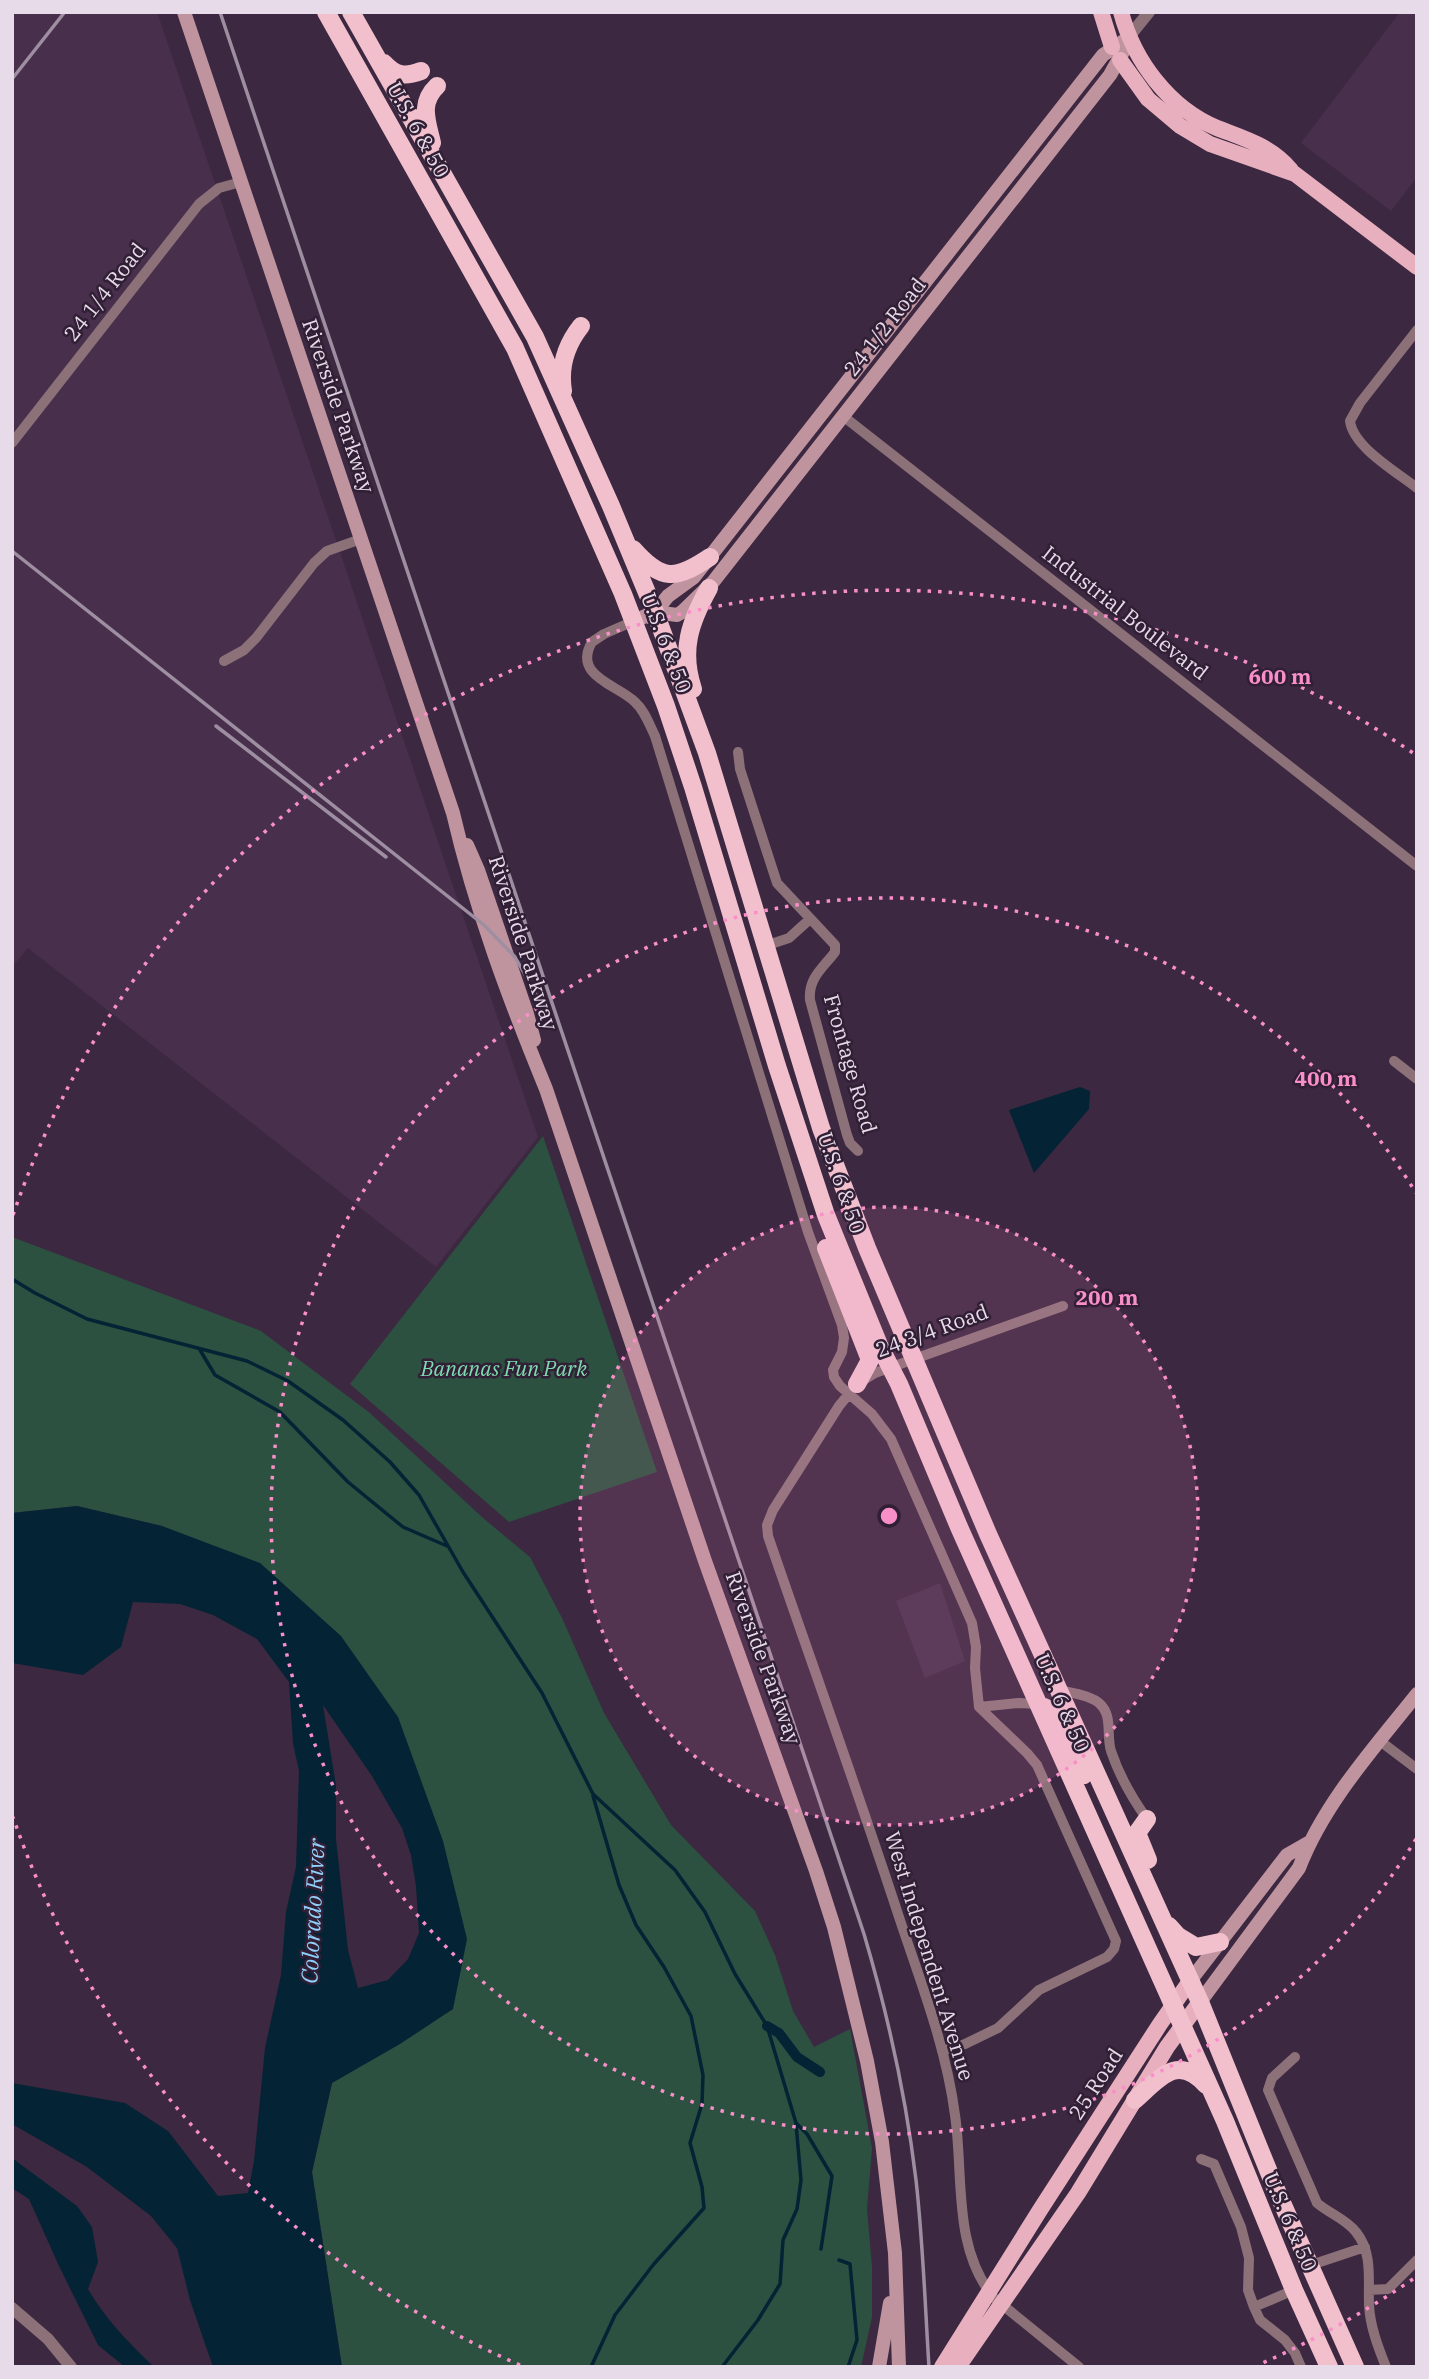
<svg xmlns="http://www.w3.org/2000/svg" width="1429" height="2379" font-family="'IBM Plex Serif',serif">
	<rect width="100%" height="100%" fill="#3c2840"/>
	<!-- built -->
	<path fill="#48304d" d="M12,12H157L538,1137L436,1267L28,948L12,967Z
		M1400,12H1417V177L1391,211L1301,143Z
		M940,1583L965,1661L925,1678L896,1601Z"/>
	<!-- green -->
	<path fill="#2c5140" d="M543,1136L657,1472L509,1522L350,1384Z
		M12,1237L261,1331L370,1413L483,1518L530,1557L562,1618L604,1713L671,1825L755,1911L775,1955L793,2011L814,2047L850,2029L872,2148L867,2209L872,2267V2317L861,2367H342L312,2172L332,2083L453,2009L398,1717L162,1526L77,1506L12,1513Z"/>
	<!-- water -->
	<path fill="#042335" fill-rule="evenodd" d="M1080,1087L1090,1091L1089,1109L1034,1173L1009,1110Z
		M77,1506L162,1526L260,1563L341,1636L398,1717L443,1841L467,1939L453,2009L400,2044L332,2083L312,2172L342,2367H213L190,2300L177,2248L151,2216L87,2167L12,2124V2083L125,2103L168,2131L218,2196L248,2193L254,2161L265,2048L281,1975L286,1912L296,1867L299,1771L293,1743L289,1682L257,1639L213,1615L180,1604L133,1602L121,1647L83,1675L12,1663V1513ZM323,1705L372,1776L402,1828L411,1855L416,1886L419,1933L408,1959L388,1980L358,1988L348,1950L336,1839V1786Z
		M12,2158L77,2206L92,2227L98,2262L88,2289C105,2319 130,2344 154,2367H125L98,2345L59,2266L29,2199L12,2188Z"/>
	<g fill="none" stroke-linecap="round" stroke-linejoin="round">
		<!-- stream -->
		<path stroke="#042335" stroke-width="3.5" d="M12,1279L35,1293L87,1319L247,1361L288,1381L343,1420L390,1462L419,1495L463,1572L542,1693L593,1794L675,1870L705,1912L735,1974L767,2026L796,2123L807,2134L832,2176L821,2249
			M200,1350L215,1375L280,1412L348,1482L403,1527L447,1546
			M839,2260L850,2264L857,2340L848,2367
			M591,2367L615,2315L653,2265L704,2208L702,2187L690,2143L702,2104L703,2075L691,2016L664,1967L636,1925L619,1885L593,1796
			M722,2367L758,2320L780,2284L783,2240L797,2209L801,2180L796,2124"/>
		<!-- canal -->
		<path stroke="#042335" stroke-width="10" d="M767,2026L779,2033L797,2057L820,2072"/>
		<!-- minor -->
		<path stroke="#8d7178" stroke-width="10" d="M1417,330L1360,403L1350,421C1353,447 1397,472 1417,488
			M843,416L1417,866
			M12,443L199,204L219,188L241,182
			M634,621L604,634L592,642C572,676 618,685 635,702C645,711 649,724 655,736L808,1232L842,1325L844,1338L842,1352L833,1370L834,1377L840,1386L872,1414L891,1439L972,1623L976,1647L975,1668L979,1707L1027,1753L1037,1765L1116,1941L1114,1949L1107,1957L1039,1990L998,2028L965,2044L942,2051
			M224,661L244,650L256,638L314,563L327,551L361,539
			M738,752L740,769L777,883L835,945V952C823,968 808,978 810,1000L847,1135L850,1143L858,1151
			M765,946L789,938L810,919
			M1394,1061L1417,1079
			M1063,1306L875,1373L857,1384L839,1406L773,1510L767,1525L768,1536C811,1661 856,1786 897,1911C919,1978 946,2045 955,2115C964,2176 952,2247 994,2298L1079,2367
			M1059,1690C1071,1693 1091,1695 1100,1704C1113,1716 1106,1735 1111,1751C1119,1775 1132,1798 1147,1819
			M979,1707L1019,1703L1038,1704
			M1380,1741L1417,1769
			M1295,2057L1272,2078L1268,2090L1317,2203C1330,2214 1346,2219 1356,2232C1373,2253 1368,2280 1369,2305C1370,2326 1378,2347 1386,2367
			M1201,2159L1214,2164L1241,2227L1249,2258L1248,2290L1254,2307L1260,2320L1285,2340L1295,2353L1301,2367
			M1311,2265L1365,2247
			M1369,2290L1388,2289L1417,2260
			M1254,2307L1294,2290"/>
		<!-- tertiary -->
		<path stroke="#8d7178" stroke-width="12" d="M1128,38L1149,12
			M12,2308L48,2339L71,2367"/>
		<!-- secondary -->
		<path stroke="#c0949f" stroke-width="14" d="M184,12L453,813C475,908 509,999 546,1089L705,1561L816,1871L834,1927L867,2061L882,2142L895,2253L899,2367
			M655,612L677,615L682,612L713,582L1110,75L1124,50
			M634,621L655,612L668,596L694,577L1103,55L1128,38
			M467,845L478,870L527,1014L534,1040
			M1190,1981L1287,1855L1308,1843
			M1200,2002L1299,1868C1324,1803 1374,1748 1417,1694
			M879,2367L890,2303"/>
		<!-- primary -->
		<path stroke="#e8afbe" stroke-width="16" d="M1101,12L1112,47
			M1121,12C1134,61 1169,108 1217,128C1245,139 1271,146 1291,170
			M1120,60L1148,99L1180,126L1210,144L1295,174L1417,267
			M942,2367L1040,2210L1160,2024L1190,1981
			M958,2367L1078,2193L1167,2047L1200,2002"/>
		<!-- trunk -->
		<path stroke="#f2c0cd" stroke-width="18" d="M326,12L515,348L623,594L666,706L693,787L777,1066L826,1215L879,1345L899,1384L959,1527L1225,2121L1294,2290L1329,2367
			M351,12L535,337L611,506L655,612L707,753L821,1128L867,1248L988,1534L1200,2002L1275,2187L1355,2367
			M384,63C396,76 405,77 421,71
			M432,143C427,121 419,103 437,86
			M563,391C559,366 566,345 581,326
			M633,549C662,582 676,580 710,557
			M693,689C680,650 690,622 709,588
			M826,1248L870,1360L857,1384
			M1044,1707L1055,1713L1084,1775
			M1147,1819L1137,1833L1148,1860
			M1169,1926L1178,1936L1196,1947L1220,1942
			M1135,2100C1159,2079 1177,2053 1206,2085"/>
		<!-- rail -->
		<path stroke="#9e8ea1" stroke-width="3.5" d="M220,12L864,1934C888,2015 906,2097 916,2180C923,2242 925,2304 929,2367
			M12,79L64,13
			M12,551L484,925L515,957L550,1019
			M216,726L386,857"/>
	</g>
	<!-- distance rings -->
	<circle cx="889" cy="1516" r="309" fill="#f98fc9" fill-opacity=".12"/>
	<g fill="none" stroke="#f98fc9" stroke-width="3.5" stroke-dasharray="3.5 7">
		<circle cx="889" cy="1516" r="309"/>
		<path d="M1416 1839A618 618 0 1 1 1416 1193"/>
		<path d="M1413 2279A926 926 0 0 1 1258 2365M520 2365A926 926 0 0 1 13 1817M13 1215A926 926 0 0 1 1413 753"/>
	</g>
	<g text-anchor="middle" stroke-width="5" stroke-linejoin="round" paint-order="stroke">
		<!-- street labels -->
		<g font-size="21" fill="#e7dae9" stroke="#311f35">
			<text transform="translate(418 130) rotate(61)" y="7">U.S. 6 &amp; 50</text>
			<text transform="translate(105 292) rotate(-52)" y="7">24 1/4 Road</text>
			<text transform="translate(885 327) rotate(-52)" y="7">24 1/2 Road</text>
			<text transform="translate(338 406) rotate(71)" y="7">Riverside Parkway</text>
			<text transform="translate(1125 613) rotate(38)" y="7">Industrial Boulevard</text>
			<text transform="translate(666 643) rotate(69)" y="7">U.S. 6 &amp; 50</text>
			<text transform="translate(523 943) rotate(72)" y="7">Riverside Parkway</text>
			<text transform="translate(850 1064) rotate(74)" y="7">Frontage Road</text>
			<text transform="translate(841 1183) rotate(71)" y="7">U.S. 6 &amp; 50</text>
			<text transform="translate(932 1331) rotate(-20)" y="7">24 3/4 Road</text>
			<text transform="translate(763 1658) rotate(70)" y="7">Riverside Parkway</text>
			<text transform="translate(1062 1703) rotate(66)" y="7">U.S. 6 &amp; 50</text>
			<text transform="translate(929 1956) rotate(73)" y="7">West Independent Avenue</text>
			<text transform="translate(1096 2084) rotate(-57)" y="7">25 Road</text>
			<text transform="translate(1290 2222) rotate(67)" y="7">U.S. 6 &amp; 50</text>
		</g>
		<!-- park labels -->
		<g font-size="21" font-style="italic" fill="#7eddb0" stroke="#311f35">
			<text x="504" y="1376">Bananas Fun Park</text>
		</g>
		<!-- water labels -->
		<g font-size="23" font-style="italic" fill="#90d0fb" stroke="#311f35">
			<text transform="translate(313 1911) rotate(-87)" y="8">Colorado River</text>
		</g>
	</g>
	<circle cx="889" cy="1516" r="10" fill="#f98fc9" stroke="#311f35" stroke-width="3.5"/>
	<g font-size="21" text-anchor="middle" font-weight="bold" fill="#f98fc9" stroke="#311f35" stroke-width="5" stroke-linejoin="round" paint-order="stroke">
		<text x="1280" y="684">600 m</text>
		<text x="1326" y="1086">400 m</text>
		<text x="1107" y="1305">200 m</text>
	</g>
	<!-- border -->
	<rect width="1429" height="2379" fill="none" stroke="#e7dae9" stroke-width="28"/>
</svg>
